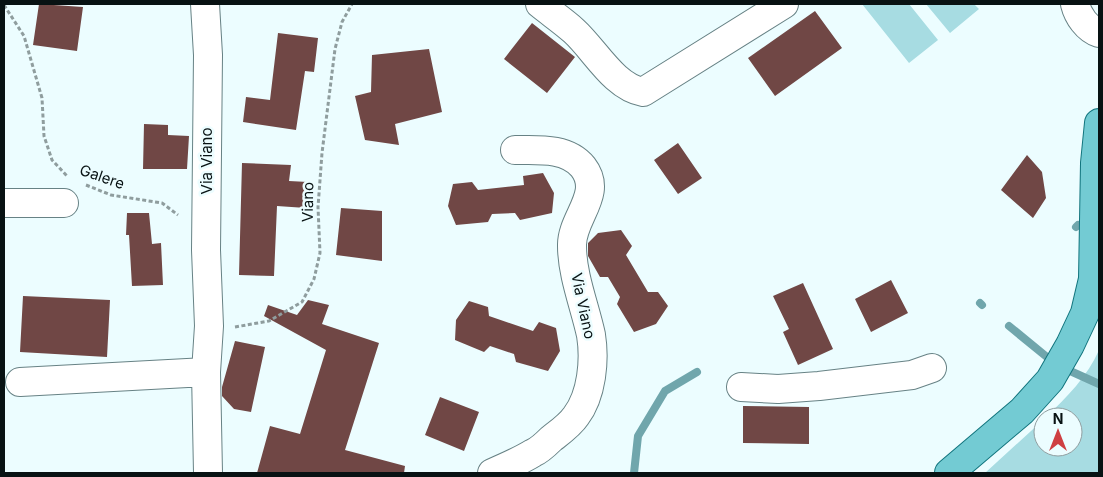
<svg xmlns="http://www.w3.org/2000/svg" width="1103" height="477" font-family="Inter,sans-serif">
	<rect width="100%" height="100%" fill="#ecfdff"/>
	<!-- green -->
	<path fill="#a7dce2" d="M862,4H909L938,40L909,63Z
		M926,4H974L979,9L950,33Z
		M1099,350V473H985L1043,420V447H1073V417H1046C1066,398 1088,376 1099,350Z"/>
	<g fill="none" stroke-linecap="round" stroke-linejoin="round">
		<!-- stream -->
		<path stroke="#70a6ac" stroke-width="8" d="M1076,227L1078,225
			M980,303L982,305
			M1009,326L1053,362
			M1068,370L1099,384
			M634,473L638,436L665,391L697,372"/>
	</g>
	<!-- building -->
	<path fill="#704745" d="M39,4L83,7L77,51L33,45Z
		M815,11L842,48L775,96L748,58Z
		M532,23L575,57L547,93L504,59Z
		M278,33L318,38L314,72L305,71L296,130L243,122L246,97L270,100Z
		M429,49L442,112L395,124L399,145L365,140L355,96L371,92L372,55Z
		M144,124L168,125V135L189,136L187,169H143Z
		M678,143L702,178L678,194L654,160Z
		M1027,155L1042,172L1046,198L1033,218L1001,190Z
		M242,163L291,165L289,181L308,182L306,208L277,206L274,276L239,275Z
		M543,173L554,193L552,213L520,220L515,213L492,214L488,222L456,225L448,206L453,184L472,182L478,190L524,185L523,176Z
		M341,208L382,211V261L336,255Z
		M127,213H149L152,244L161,243L163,285L132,286L129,235H126Z
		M621,230L632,246L626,255L648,292H658L668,306L656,324L634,332L617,304L620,297L608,277H600L588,256V243L598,233Z
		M891,280L908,313L871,332L855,299Z
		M803,283L833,349L798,365L783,332L789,329L773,296Z
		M23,296L110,300L107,357L20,352Z
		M308,300L329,305L322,324L379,343L345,450L405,466L404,473H257L270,426L300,434L326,350L264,316L268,305L297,315Z
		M469,301L488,307L489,316L533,331L539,322L556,328L560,351L548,371L516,362L514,354L490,346L484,352L455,340L456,320Z
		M235,341L265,347L251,412L234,409L222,396V387Z
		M440,397L479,412L464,451L425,435Z
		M743,406L809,407V444L743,443Z"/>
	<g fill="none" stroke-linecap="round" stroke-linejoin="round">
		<defs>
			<path id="minor" d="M205,4L208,55L206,250L209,326L206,372L208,473
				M540,4C551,13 563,21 574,31C595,50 614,87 643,92L784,4
				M1075,4C1078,16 1087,29 1099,33
				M4,203H64
				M20,382L206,372
				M741,387L778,389L819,386L912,375L932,368
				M492,473C506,467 520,461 533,453C540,450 546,444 551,439C560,432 570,425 576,416C592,395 595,360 591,335C585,307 572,275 572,246C571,218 604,194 583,167C567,147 537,150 515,150"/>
			<path id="major" d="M949,473L1022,411L1050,380L1070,345L1085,313L1093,279L1095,163L1099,123"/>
		</defs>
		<!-- minor casing -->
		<use href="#minor" stroke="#678285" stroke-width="30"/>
		<!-- major casing -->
		<use href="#major" stroke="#11747d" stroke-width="30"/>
		<!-- path -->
		<path stroke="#8f9d9e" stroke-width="3" stroke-dasharray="4 2.5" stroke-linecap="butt" d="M4,5L24,36L42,98L44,136L52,160L67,176
			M86,185L111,195L162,203L178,215
			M235,327L269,321L302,302L314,279L320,253L318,207L322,153L335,49L342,22L352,4"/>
		<!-- minor -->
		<use href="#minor" stroke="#fff" stroke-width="28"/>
		<!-- major -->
		<use href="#major" stroke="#73cbd3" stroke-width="28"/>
	</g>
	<g text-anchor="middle" stroke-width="5" stroke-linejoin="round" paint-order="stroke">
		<!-- street labels -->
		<g font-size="15" fill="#081213" stroke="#ecfdff">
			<text transform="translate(207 161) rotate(-90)" y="5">Via Viano</text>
			<text transform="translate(102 177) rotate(19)" y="5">Galere</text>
			<text transform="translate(308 202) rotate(-89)" y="5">Viano</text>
			<text transform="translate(583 306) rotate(78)" y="5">Via Viano</text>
		</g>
	</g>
	<!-- border -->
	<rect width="1103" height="477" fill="none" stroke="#081213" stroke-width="10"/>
	<!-- north arrow -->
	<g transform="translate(1058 432)"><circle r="24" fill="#ecfdff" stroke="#919fa1"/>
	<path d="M0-4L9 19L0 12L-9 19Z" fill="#ce3f42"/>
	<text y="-8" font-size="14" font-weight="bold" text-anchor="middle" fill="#081213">N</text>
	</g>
</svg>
